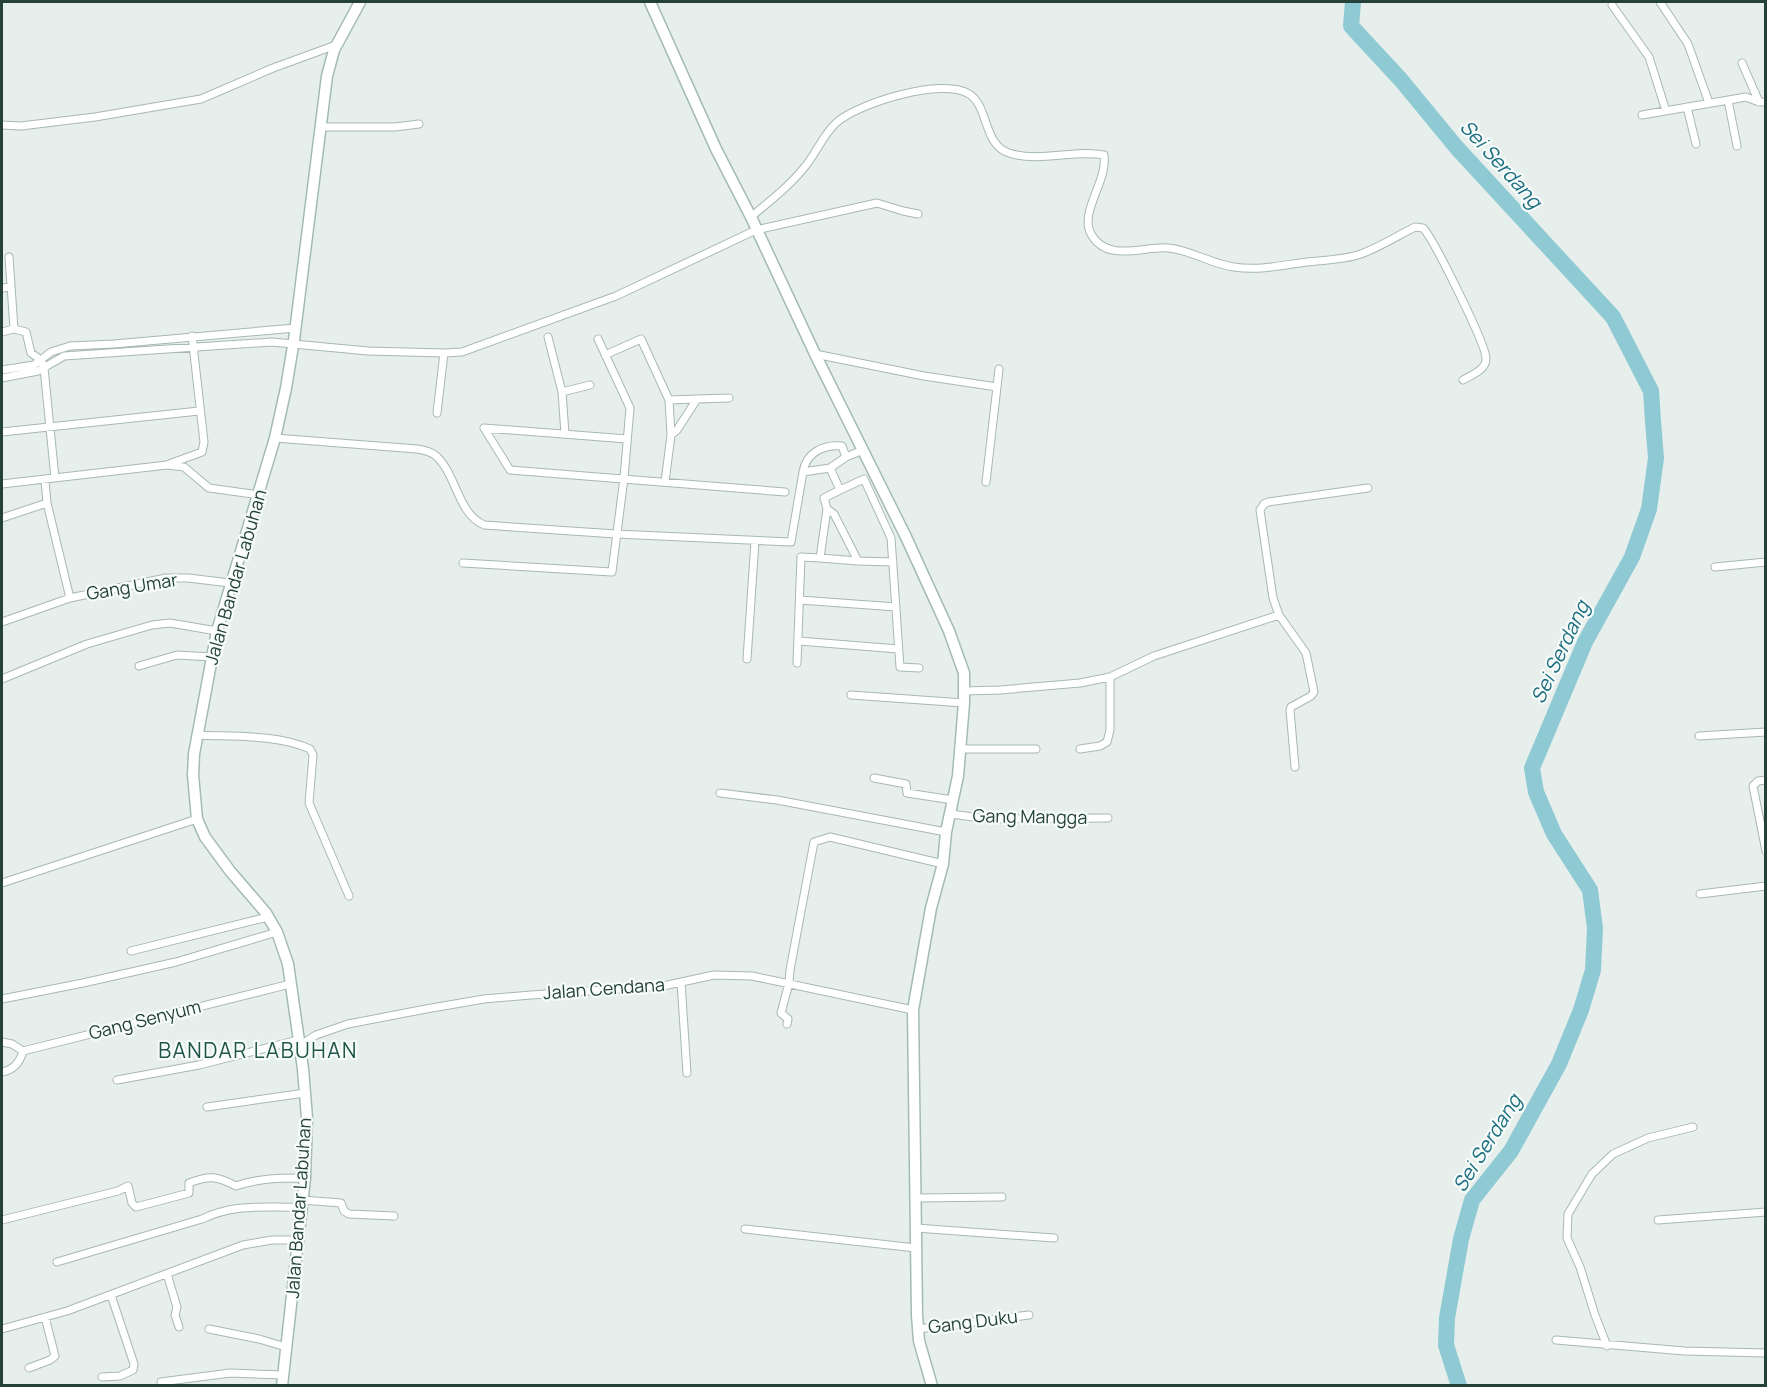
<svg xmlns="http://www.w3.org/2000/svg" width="1767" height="1387" font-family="Manrope,sans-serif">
	<rect width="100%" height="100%" fill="#e6efeb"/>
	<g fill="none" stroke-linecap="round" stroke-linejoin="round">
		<!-- river -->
		<path stroke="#8ec9d4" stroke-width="16" d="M1353,2L1351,26L1401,80L1457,148L1613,317L1651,391L1653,421L1656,458L1649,509L1632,557L1585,642L1532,768L1536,792L1554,834L1590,890L1595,928L1593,970L1581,1010L1559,1064L1511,1151L1472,1200L1461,1239L1447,1318L1446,1345L1459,1386"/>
		<defs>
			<path id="street" d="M1660,2L1688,44L1709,103
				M1612,5L1649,57L1666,111
				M1742,63L1759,102
				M1728,100L1737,146
				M1687,107L1696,144
				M1642,115L1746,97L1759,102H1766
				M2,125L21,126L95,117L201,99L273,68L336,45
				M321,127H395L419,124
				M751,217C771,200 792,184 807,164C817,151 824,134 836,123C858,103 943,77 969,94C989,106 983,145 1009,153C1039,163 1075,149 1104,155C1108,181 1079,212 1091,234C1107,263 1143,246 1168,248C1191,250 1211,264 1234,267C1258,271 1283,265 1307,262C1324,260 1344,260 1361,254C1380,247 1397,236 1415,227L1423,228C1433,238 1487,346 1486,359C1486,370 1471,375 1463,380
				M2,288L11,287
				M14,329L26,332L31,353L41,360L44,368L55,478
				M2,332L14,329L9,257
				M548,337L562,392L565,434
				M815,354L924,376L997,387L986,482
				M605,355L641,339L669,400L671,435L665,482
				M2,370L34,365L51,352L70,346L114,344L295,328
				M2,378L38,371L64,356L272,342L368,351L444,353L462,352L616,296L756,230L877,203L903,211L918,214
				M997,387L999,369
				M562,392L590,385
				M669,400L697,399
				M437,413L444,353
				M484,428L510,470L785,492
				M484,428L627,439
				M2,432L199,411
				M671,435L677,430L697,399L729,398
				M275,438L417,449C423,450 431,452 435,455C457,474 457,513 484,525L616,534L791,542L803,472C806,453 823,444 842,446L846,457L830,468L803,472
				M846,457L863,450
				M169,464L202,452L204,442L192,336
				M830,468L840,490L864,479L891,538L900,667L919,668
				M2,484L167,465L184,467L209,488L259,495
				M840,490L824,498L827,509L834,514L858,561L893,562
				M47,503L70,598
				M827,509L820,558L858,561
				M2,518L47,503L45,480
				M463,563L612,572L624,478L630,408L598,339
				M1715,567L1766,562
				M800,600L896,607
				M2,622L70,598L166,578H188L230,583
				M799,641L898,649
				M747,659L755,541
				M797,663L801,557L820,558
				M139,666L177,655L211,657
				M2,679L87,644L152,625L170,623L217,631
				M965,691L1000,690L1080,683L1110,677L1154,656L1279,615
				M851,695L964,703
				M197,735C233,737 276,734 310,749L313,755L309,803L349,896
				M1699,736L1766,732
				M961,749H1036
				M1080,749L1100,746L1107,742L1110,730V677
				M1295,767L1290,710L1291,707L1311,696L1314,692L1306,653L1279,615L1273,598L1260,510L1264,504L1268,502L1368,488
				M874,778L906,784L907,793L953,800
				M1766,780L1758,781L1753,786L1766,851
				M720,793L777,800L946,832
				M951,814L988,819L1108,818
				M2,883L197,819
				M1700,894L1766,886
				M131,951L268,917
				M681,982L687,1073
				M2,999L83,983L176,962L277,932
				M787,1024L788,1019L781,1013L789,983L790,970L814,842L830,837L943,864
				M2,1042L12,1044L23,1051L290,984
				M299,1046L316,1035L348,1024L426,1009L484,999L531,995L663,986L714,975L752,976L913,1010
				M2,1072C14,1070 20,1062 23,1051
				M117,1080L199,1065L298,1040
				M207,1107L305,1093
				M916,1198L1002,1197
				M302,1200L341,1203L344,1211L349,1214L394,1216
				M2,1220L118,1191L128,1186L132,1203L136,1207L189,1193V1183C209,1175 217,1176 236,1186C259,1178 280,1178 305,1178
				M1658,1220L1766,1212
				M916,1228L1054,1238
				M745,1229L916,1248
				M57,1262L202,1219C236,1203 264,1208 301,1207
				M167,1274L177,1307L175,1315L179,1327
				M2,1329L67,1311L243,1245L272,1240H298
				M209,1329L259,1339L286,1347
				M918,1329L1029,1315
				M1556,1340L1684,1351L1766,1353
				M1607,1346L1595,1315L1580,1267L1567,1238L1568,1214L1592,1174L1613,1154L1648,1138L1693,1127
				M29,1368L50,1360L55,1356L45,1317
				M102,1377L120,1376L133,1370L134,1364L111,1295
				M161,1382L230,1373L283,1375"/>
			<path id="secondary" d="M650,2L716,149L751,217L815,354L906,537L949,631L964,673V703L958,776L946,832L943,864L931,908L913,1010L917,1315L919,1341L932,1386
				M282,1386L305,1178L307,1118L303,1069L288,964L277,932L266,913L230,871L205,837L197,819L193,775L194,754L217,631L275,438L286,388L294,340L327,76L334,50L360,2"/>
		</defs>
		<!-- street casing -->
		<use href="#street" stroke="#a8b8b2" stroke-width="9"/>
		<!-- secondary casing -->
		<use href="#secondary" stroke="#a4bbb3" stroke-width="13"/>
		<!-- street -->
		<use href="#street" stroke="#fff" stroke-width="7"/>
		<!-- secondary -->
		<use href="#secondary" stroke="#fff" stroke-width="10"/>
	</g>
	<g text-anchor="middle" stroke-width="4.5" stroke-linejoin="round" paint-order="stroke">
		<!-- street labels -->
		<g font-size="18" fill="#24423a" stroke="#f7fbf9">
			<text transform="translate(236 577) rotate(-74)" y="6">Jalan Bandar Labuhan</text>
			<text transform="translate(132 587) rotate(-9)" y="6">Gang Umar</text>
			<text transform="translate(1030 817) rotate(1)" y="6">Gang Mangga</text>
			<text transform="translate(604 989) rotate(-4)" y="6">Jalan Cendana</text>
			<text transform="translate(145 1020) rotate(-14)" y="6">Gang Senyum</text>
			<text transform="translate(299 1208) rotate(-86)" y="6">Jalan Bandar Labuhan</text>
			<text transform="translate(973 1322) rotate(-7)" y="6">Gang Duku</text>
		</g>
		<!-- water labels -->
		<g font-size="20" font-style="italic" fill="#1c6f80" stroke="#f7fbf9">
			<text transform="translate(1501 164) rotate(48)" y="7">Sei Serdang</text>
			<text transform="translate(1560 652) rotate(-65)" y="7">Sei Serdang</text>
			<text transform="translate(1487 1143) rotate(-58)" y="7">Sei Serdang</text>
		</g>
		<!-- quarter labels -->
		<g font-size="21" letter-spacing="1.5" fill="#1f5548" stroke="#f7fbf9">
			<text x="258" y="1058">BANDAR LABUHAN</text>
		</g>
	</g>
	<!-- border -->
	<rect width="1767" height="1387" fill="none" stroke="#24423a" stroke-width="6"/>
</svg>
